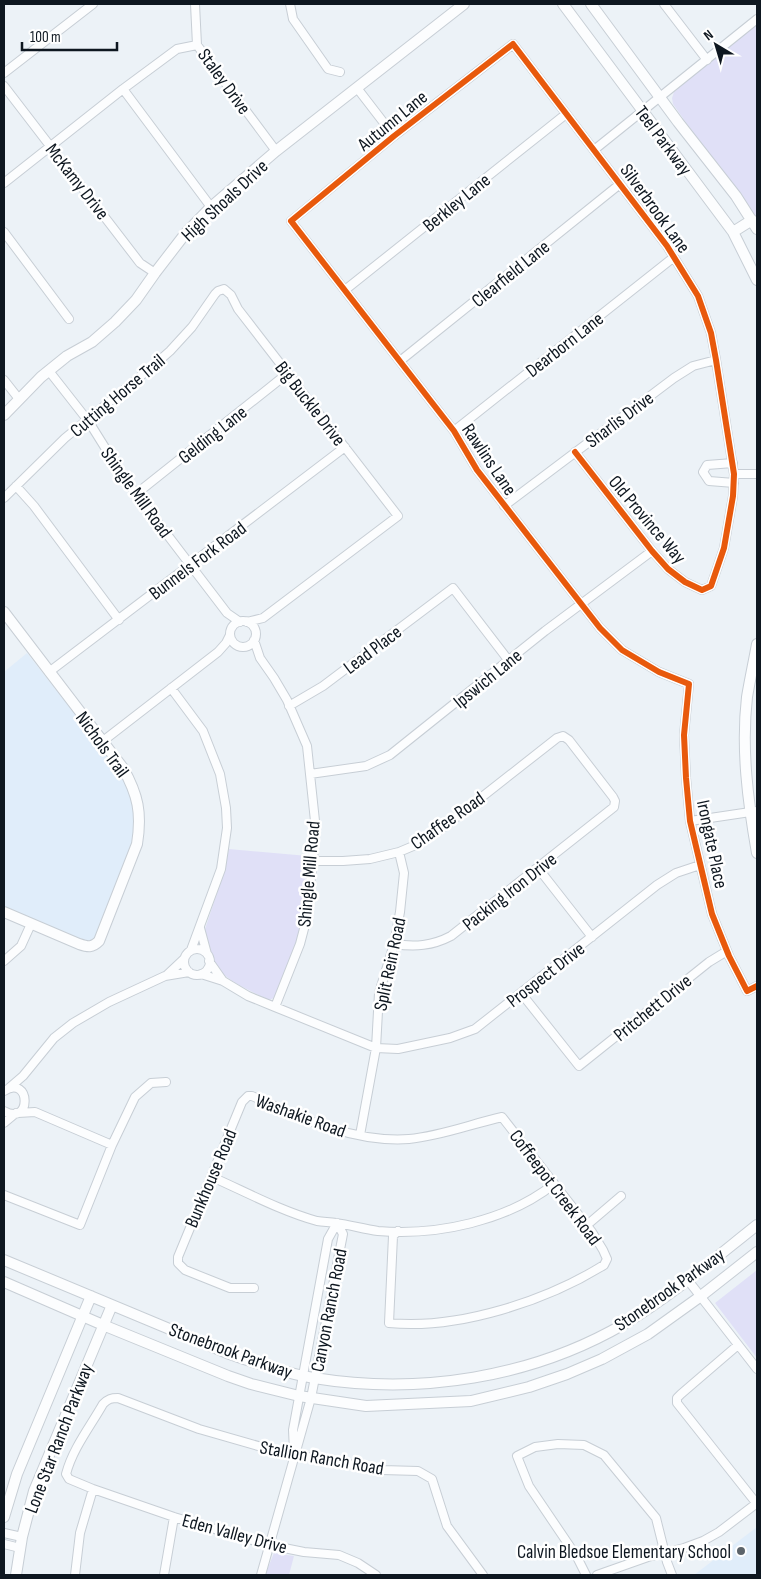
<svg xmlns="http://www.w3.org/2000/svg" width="761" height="1579" font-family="'Sofia Sans Condensed',sans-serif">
	<rect width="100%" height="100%" fill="#ecf2f7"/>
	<!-- built -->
	<path fill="#e0edfa" d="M27,653L114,764L127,785L132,802L134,818V834L127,857L94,938L86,942L4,906V672Z
		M757,1527V1575H694Z"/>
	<!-- green -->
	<path fill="#e0e0f7" d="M757,21V224L673,104L672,98L674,92Z
		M229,849L308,856C308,883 306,911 298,936C292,957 282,977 274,998L269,1000C235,983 204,973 205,929L224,872Z
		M757,1270V1358L715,1303Z
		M274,1553L294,1556L289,1575H265Z"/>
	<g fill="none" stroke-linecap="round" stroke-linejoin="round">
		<defs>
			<path id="street" d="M195,4L197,45L276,151
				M290,4L293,19L328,69L340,72
				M664,4L707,60
				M4,73L93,4
				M4,86L140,263L155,273
				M357,88L394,136
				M123,89L211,207
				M594,150L757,19
				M4,183L123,89L177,49L197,45
				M4,232L69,319
				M345,290L566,114
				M400,361L620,184
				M49,371L89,422L124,478L227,613L240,622
				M4,380L19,399
				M454,431L674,257
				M575,452L652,551L668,569L685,582L702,590L711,586L724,548L733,496L734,474L716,360L711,333L698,296L667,246L513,44L394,136L291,221L454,431L477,470L600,628L622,650L659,672L689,684L684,735L686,778L690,821L712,914L729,956L747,991L757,986
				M733,463L707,465L703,472L709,481L734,483
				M734,474H757
				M16,486L34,506L119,620
				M136,494L288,373
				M4,498L65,438L153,366L170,351L192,327L215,294L218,291L224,289L231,295L238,309L398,516L263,618L247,622
				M504,506L674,378L693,366L716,360
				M230 634a13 13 0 1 1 26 0a13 13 0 1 1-26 0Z
				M254,640L260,658L274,678L287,700L307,746L315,821L313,861L305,925L300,944L275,1007
				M49,672L345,447
				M171,688L203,731L220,774L226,808L227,828L221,869L191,950
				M289,706L323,686L453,588L509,661
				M103,741L218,652L226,643L230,635
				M310,774L366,766L390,755L545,631L652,551
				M690,821L757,811
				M313,861H343L370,859L399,852L418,844L445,826L557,738L563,736L569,740L613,797L615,801L614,807L451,936C432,946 415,947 394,944
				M538,868L592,937
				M200,928L207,954
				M184 962a13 13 0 1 1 26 0a13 13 0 1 1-26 0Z
				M4,961L21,946L31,924
				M209,961L223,981
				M201,974L223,981L248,996L275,1007L376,1048L398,1049L450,1038L475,1029L657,885L676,873L700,865
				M167,975L184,959
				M521,993L579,1066L709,962L727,951
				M9,1088L23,1076L54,1038L73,1023L109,1002L165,976L189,972
				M4,1091C31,1074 32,1127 4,1111
				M18,1113L35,1112L112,1145
				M4,1123L16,1113
				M360,1135L376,1048L379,993L394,944L400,912L404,873L399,852
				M212,1177C246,1192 281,1211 317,1221C324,1222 330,1222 336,1223C350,1225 364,1229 378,1231C437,1236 507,1221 554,1184
				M4,1195L80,1225L112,1145L135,1097L151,1083L166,1082
				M587,1225L621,1196
				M687,1279L757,1369
				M254,1288H230L185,1270L178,1263V1257L242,1102L248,1096H252C301,1118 354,1143 409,1139C441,1136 471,1124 502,1117L592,1232L603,1250L607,1259L604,1265C546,1301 458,1330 389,1323L393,1236L398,1231
				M738,1345L681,1394L677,1398V1403L757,1504
				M294,1451L293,1430L328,1239L337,1223
				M4,1533L22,1537
				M4,1544L20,1548
				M75,1575L80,1533L93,1489
				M164,1575L174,1517
				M261,1575L311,1398L343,1234L337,1223
				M376,1575L358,1563L339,1555L304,1552L269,1545L174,1517L93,1489L69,1479L66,1474C73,1448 90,1427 103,1404C108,1399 111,1398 118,1398L199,1429L279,1452L382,1470L418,1471L432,1479L447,1526L483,1575
				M586,1575L577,1557L529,1486L517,1456L535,1447L558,1444L584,1445L604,1455L656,1518L667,1562L672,1575
				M597,1575L648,1557L684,1548L703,1541L719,1532L757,1503"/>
			<path id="secondary" d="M563,4L733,232L757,280
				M591,4L678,122L736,196L757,229
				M733,232L752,220
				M4,415L41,377L67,356L92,342L115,322L136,300L155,273L185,234L211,207L276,151L464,4
				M4,612L123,768C138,795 142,813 137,844L99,941C92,948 88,947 79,944L4,912
				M757,644C754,661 750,679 747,697C741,749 748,802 757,853
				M4,1260L227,1353C255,1363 284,1373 314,1378C419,1395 531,1378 624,1324C671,1296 714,1259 757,1225
				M4,1282L103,1325L228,1376L251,1384L299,1396L366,1406L471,1401L529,1387L567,1374L602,1359L648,1334L701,1296L757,1252
				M4,1517L17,1474L91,1296
				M16,1575L22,1537L34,1491L112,1305"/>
		</defs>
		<!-- street casing -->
		<use href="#street" stroke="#c7ced5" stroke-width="10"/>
		<!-- secondary casing -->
		<use href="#secondary" stroke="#c7ced5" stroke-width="12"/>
		<!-- street -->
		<use href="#street" stroke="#fcfdfe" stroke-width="8"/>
		<!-- secondary -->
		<use href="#secondary" stroke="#fcfdfe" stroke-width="10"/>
		<defs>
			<path id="cycleway" d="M575,452L652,551L668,569L685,582L702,590L711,586L724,548L733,496L734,474L716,360L711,333L698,296L667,246L513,44L394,136L291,221L454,431L477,470L600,628L622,650L659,672L689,684L684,735L686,778L690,821L712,914L729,956L747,991L757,986"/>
		</defs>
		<!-- cycleway casing -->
		<use href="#cycleway" stroke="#fff" stroke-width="9"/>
		<!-- cycleway -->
		<use href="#cycleway" stroke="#e8590c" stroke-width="6"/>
	</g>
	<!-- markers -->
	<circle fill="#5c646b" stroke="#fff" stroke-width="2" cx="741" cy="1551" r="5"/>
	<g text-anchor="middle" stroke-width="5" stroke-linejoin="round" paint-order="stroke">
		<!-- street labels -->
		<g font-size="19" fill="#0e1720" stroke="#fff">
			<text transform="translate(225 81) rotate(54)" y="7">Staley Drive</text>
			<text transform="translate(392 120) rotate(-39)" y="7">Autumn Lane</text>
			<text transform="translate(664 140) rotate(53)" y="7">Teel Parkway</text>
			<text transform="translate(78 181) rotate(52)" y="7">McKamy Drive</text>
			<text transform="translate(224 200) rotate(-43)" y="7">High Shoals Drive</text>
			<text transform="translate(456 202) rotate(-39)" y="7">Berkley Lane</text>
			<text transform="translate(656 208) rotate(54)" y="7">Silverbrook Lane</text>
			<text transform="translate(510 273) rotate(-39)" y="7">Clearfield Lane</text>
			<text transform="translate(564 344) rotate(-38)" y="7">Dearborn Lane</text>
			<text transform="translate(117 395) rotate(-40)" y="7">Cutting Horse Trail</text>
			<text transform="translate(311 403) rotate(52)" y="7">Big Buckle Drive</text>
			<text transform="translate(619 419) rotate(-37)" y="7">Sharlis Drive</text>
			<text transform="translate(212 434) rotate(-38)" y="7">Gelding Lane</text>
			<text transform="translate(490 459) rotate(56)" y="7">Rawlins Lane</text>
			<text transform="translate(137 492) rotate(54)" y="7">Shingle Mill Road</text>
			<text transform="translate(648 519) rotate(50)" y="7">Old Province Way</text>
			<text transform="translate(197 560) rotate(-37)" y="7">Bunnels Fork Road</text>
			<text transform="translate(372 649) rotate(-37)" y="7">Lead Place</text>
			<text transform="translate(487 678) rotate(-39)" y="7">Ipswich Lane</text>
			<text transform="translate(103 744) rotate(54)" y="7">Nichols Trail</text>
			<text transform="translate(447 820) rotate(-35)" y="7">Chaffee Road</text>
			<text transform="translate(713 844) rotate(78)" y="7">Irongate Place</text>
			<text transform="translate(308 874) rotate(-85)" y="7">Shingle Mill Road</text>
			<text transform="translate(509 891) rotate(-38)" y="7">Packing Iron Drive</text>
			<text transform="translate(389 964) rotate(-78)" y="7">Split Rein Road</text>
			<text transform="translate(545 974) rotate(-38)" y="7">Prospect Drive</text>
			<text transform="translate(652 1007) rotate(-39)" y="7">Pritchett Drive</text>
			<text transform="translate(301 1115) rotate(20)" y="7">Washakie Road</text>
			<text transform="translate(210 1178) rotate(-67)" y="7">Bunkhouse Road</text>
			<text transform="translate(556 1187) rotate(53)" y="7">Coffeepot Creek Road</text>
			<text transform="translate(669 1289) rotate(-35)" y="7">Stonebrook Parkway</text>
			<text transform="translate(328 1310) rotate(-79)" y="7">Canyon Ranch Road</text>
			<text transform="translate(231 1350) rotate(20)" y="7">Stonebrook Parkway</text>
			<text transform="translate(58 1438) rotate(-69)" y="7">Lone Star Ranch Parkway</text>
			<text transform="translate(322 1457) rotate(10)" y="7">Stallion Ranch Road</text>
			<text transform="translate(235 1533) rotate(15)" y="7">Eden Valley Drive</text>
		</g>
		<!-- poi labels -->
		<g font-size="19" fill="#0e1720" stroke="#fff" text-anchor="end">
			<text x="731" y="1558">Calvin Bledsoe Elementary School</text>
		</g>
	</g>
	<!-- border -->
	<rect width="761" height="1579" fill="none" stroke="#0e1720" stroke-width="10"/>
	<!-- north arrow -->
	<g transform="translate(716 45) rotate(322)" stroke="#ffffff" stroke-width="4" paint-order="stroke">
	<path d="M0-4L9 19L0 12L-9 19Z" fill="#0e1720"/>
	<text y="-8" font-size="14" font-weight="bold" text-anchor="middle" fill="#0e1720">N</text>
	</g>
	<!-- scale -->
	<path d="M22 42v8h95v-8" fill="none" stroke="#0e1720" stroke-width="2.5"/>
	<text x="30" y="42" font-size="15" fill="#0e1720" stroke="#ffffff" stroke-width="4" paint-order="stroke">100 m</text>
</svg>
